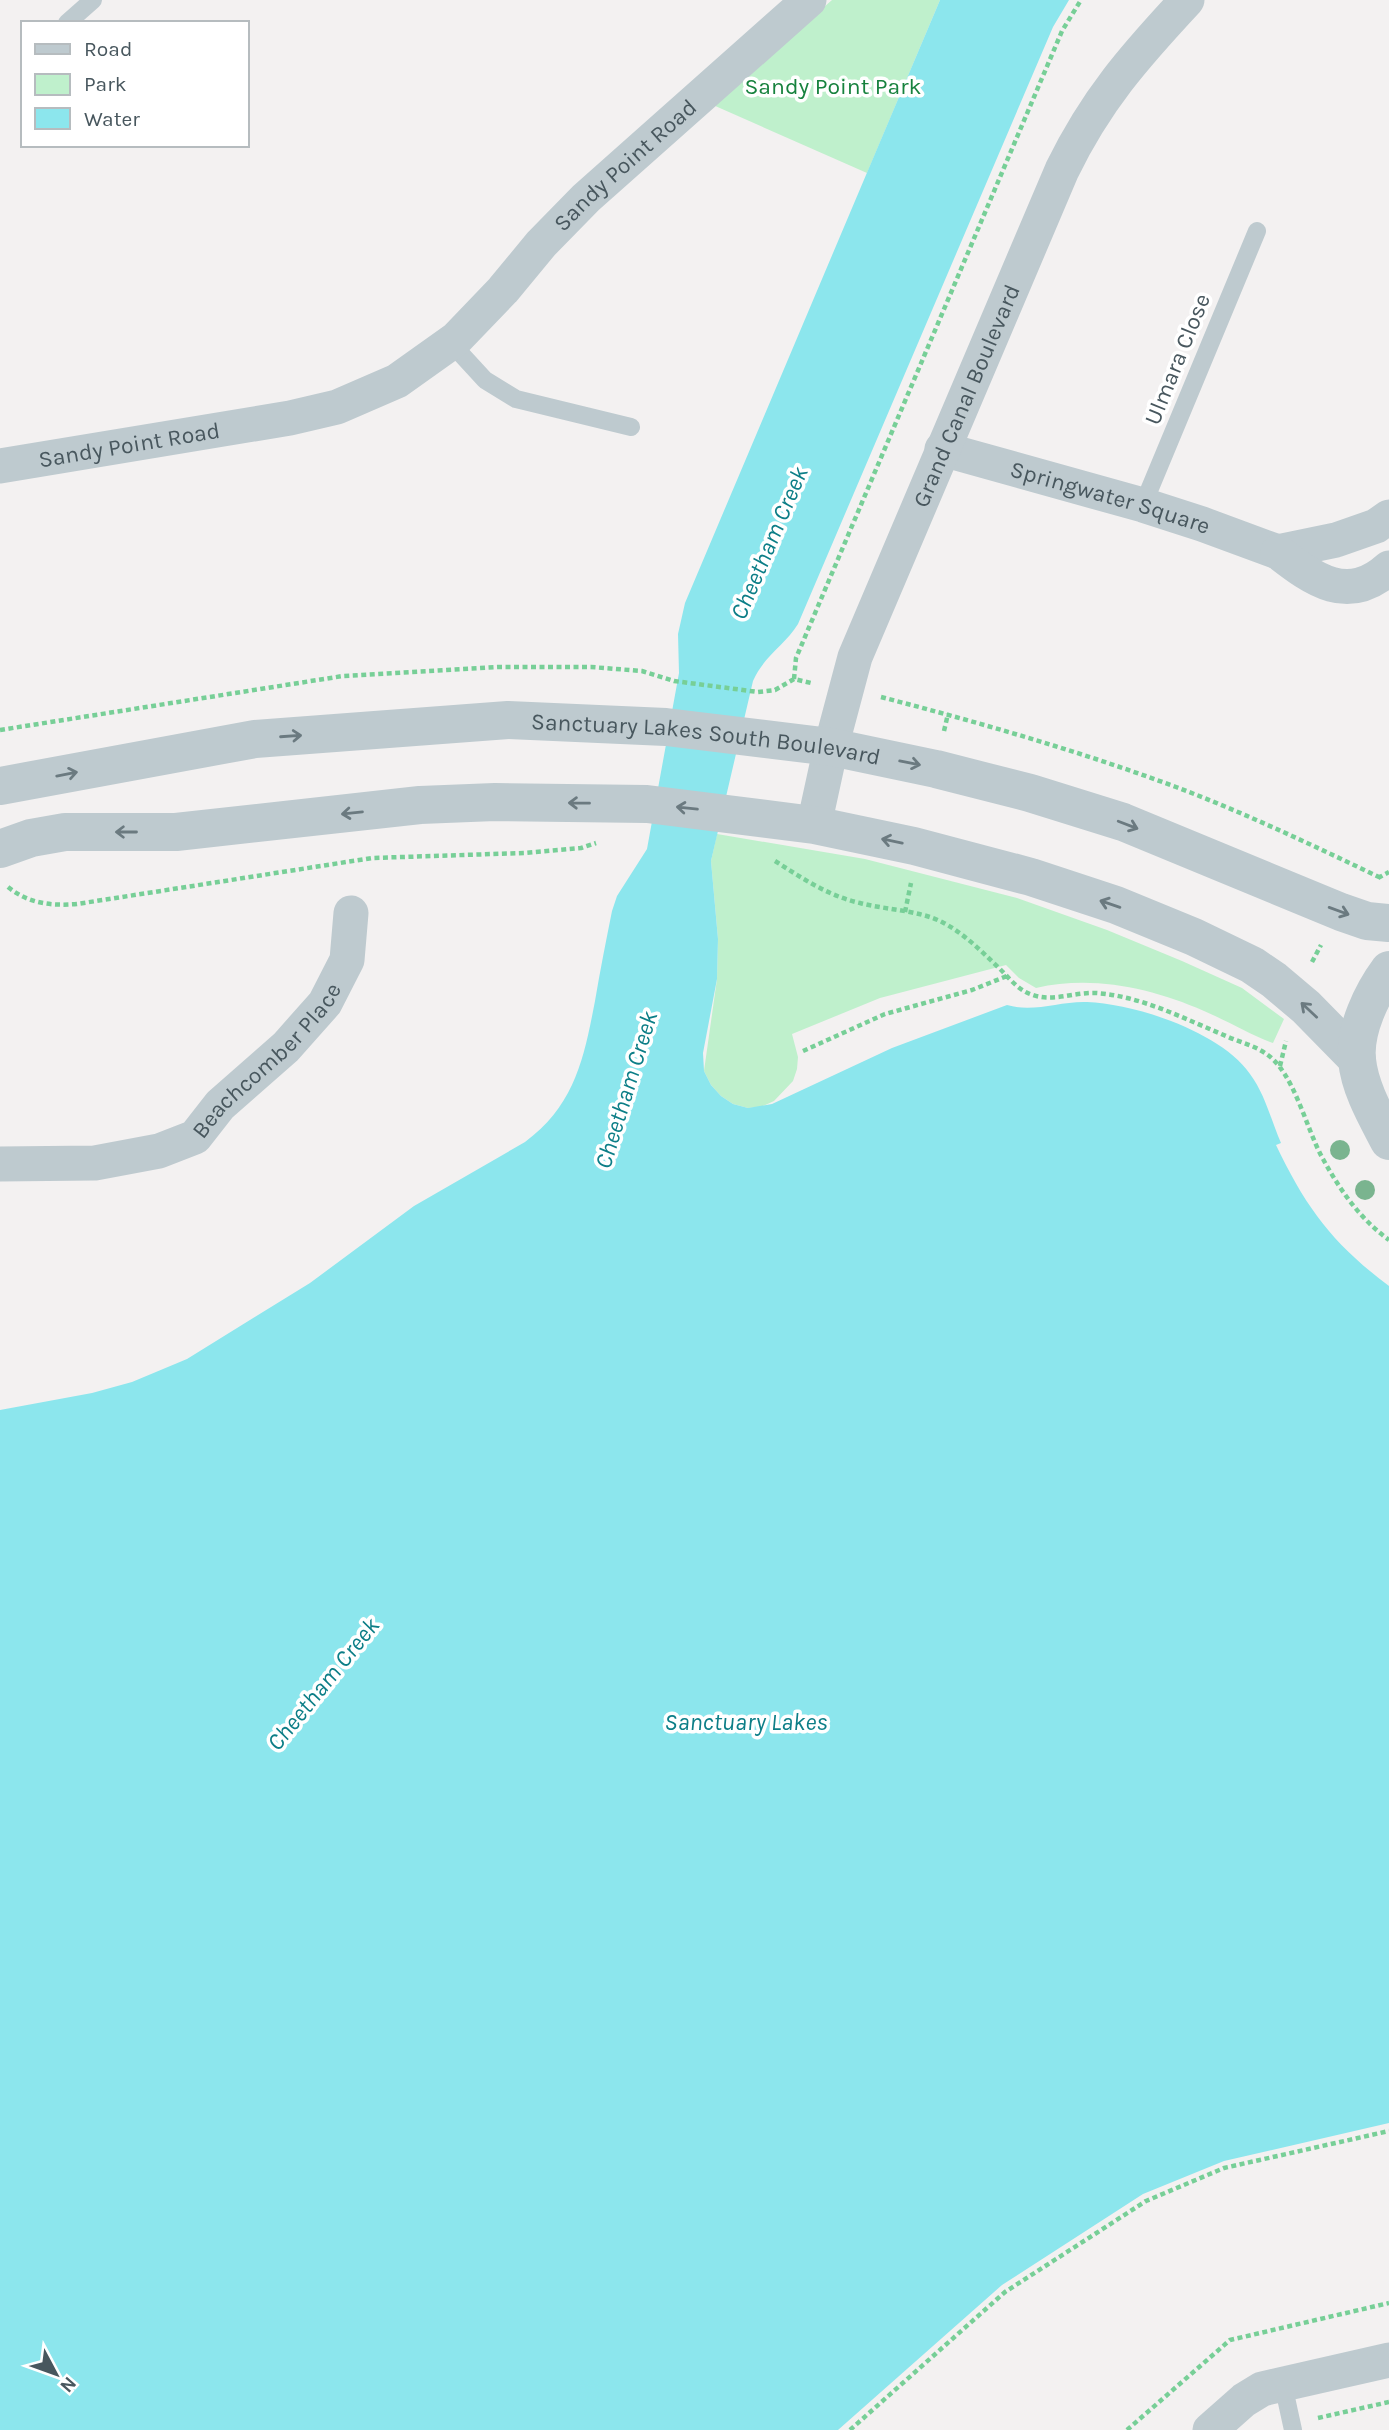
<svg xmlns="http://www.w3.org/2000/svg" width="1389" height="2430" font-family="Karla,sans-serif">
	<rect width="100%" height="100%" fill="#f3f1f1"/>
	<!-- green -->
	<path fill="#bff0cc" d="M832,0H940L867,173L713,105Z
		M717,834L865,859L1017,898L1107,930L1182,961L1242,988L1284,1019L1273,1043C1248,1034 1228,1021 1204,1011C1151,988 1093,975 1036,988L1019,978L1006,965L880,998L792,1034L798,1057L797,1069L793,1081L774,1101L761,1107L748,1108L733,1104L721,1096L711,1085L704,1071L717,979L718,939L711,861Z"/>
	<!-- water -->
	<path fill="#8ce6ed" d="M940,0H1069L1053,27L798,624C785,645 763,657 753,681L711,861L718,939L717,979L703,1053L704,1071L711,1085L721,1096L733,1104L748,1108L772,1104L892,1048L1007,1005C1034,1013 1059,1001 1087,1002C1136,1004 1221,1032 1250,1074C1265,1094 1271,1120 1281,1143L1276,1145C1306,1208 1333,1244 1389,1286V2123L1224,2161L1143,2194L1002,2285L838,2430H0V1410L92,1393L132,1382L187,1359L310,1283L414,1206L525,1142C575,1105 584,1058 595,1001C600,971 606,941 612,911L617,896L647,849L679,673L678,634L685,603Z"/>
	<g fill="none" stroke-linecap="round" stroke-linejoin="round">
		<!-- path -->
		<path stroke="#77cf97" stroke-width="4.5" stroke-dasharray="5 3.5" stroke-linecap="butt" d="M794,679L796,658L1062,31L1081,0
			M881,697C981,723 1079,751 1176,787C1245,813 1312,845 1379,877
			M0,730L343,676L498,667H591L642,671L674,681L758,692L775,690L794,679L811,683
			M944,731L948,714
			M775,861C802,878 828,896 860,903C887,910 918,910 942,922C965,934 982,952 1000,969C1010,979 1019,991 1033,995C1053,1002 1075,992 1096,993C1141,996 1185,1019 1226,1036C1239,1042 1253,1045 1265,1053C1294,1071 1306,1129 1323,1159C1340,1190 1360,1219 1389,1240
			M1378,878L1389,872
			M8,887C29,904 52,906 77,904L372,858L524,853L581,848L596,843
			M905,912L911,883
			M1312,962L1321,945
			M803,1051L885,1014L972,990L1007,976
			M1280,1066L1286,1041
			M1318,2418L1389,2402
			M850,2430L1005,2292L1146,2201L1224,2168L1389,2131
			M1127,2430L1230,2340L1389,2303"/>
		<!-- service -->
		<path stroke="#becacf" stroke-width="18" d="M67,23L93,0
			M451,343L485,380L516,399L631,427
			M1143,505L1257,231
			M1283,2384L1293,2430"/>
		<!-- minor -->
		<g stroke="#becacf" stroke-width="35">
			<path id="s1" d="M942,449L1143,505L1202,524L1278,552L1336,540L1376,526L1389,517"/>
			<path id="s2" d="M0,466L290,418L337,407L397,381L456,339L503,290L541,244L586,198L809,0"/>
			<path d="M1278,552C1314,580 1348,605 1389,568"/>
			<path id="s3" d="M814,825L831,747L855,657L1062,170C1096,100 1134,57 1187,0"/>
			<path id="s4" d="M0,1164L95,1163L159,1151L195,1137L220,1105L286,1047L325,1003L347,960L351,913"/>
			<path d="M1210,2430L1244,2400L1262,2389L1389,2360"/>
		</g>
		<!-- tertiary -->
		<g stroke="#becacf" stroke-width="38">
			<path id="s5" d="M0,786L255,739L508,720L666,727L831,747L936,769L1030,793L1123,822L1341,912L1367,921L1389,923"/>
			<path d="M0,849L31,838L65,832H176L420,805L495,802L647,804L814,825L914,846L1031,877L1116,905L1194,937L1252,965L1274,980L1306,1007L1357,1059"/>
			<path d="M1389,970C1372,993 1354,1030 1357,1060C1360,1089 1376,1116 1389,1141"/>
		</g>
	</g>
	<!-- trees -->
	<g fill="#7ab48f">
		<circle cx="1340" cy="1150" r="10"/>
		<circle cx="1365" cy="1190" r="10"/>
	</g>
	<!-- one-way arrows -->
	<defs><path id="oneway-shaft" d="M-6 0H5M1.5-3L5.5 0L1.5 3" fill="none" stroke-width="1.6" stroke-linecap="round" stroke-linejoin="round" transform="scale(1.75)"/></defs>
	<g stroke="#6b7a80">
		<use href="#oneway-shaft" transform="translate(291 736) rotate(-4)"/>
		<use href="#oneway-shaft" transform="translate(910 763) rotate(11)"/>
		<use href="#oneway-shaft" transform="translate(67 774) rotate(-11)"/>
		<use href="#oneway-shaft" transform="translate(579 803) rotate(-179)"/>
		<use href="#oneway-shaft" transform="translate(687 808) rotate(-174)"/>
		<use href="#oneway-shaft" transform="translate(352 813) rotate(174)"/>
		<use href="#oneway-shaft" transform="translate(1128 825) rotate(21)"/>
		<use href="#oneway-shaft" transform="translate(126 832) rotate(-180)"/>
		<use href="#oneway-shaft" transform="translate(892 841) rotate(-168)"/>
		<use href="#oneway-shaft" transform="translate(1110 904) rotate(-161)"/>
		<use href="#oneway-shaft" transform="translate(1339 911) rotate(20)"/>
		<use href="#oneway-shaft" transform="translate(1309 1010) rotate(-137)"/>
	</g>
	<g text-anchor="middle" stroke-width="7" stroke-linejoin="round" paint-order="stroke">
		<!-- park labels -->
		<g font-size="23" fill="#17823e" stroke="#fff">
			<text x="833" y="94">Sandy Point Park</text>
		</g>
		<!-- street labels -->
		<g font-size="23" fill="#48575e" stroke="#fff">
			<text dy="8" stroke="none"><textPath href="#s2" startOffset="723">Sandy Point Road</textPath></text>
			<text transform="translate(1177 359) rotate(-68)" y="8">Ulmara Close</text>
			<text dy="8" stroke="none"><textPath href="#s3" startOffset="457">Grand Canal Boulevard</textPath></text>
			<text dy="8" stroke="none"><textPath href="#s2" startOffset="131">Sandy Point Road</textPath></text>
			<text dy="8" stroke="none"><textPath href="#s1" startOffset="175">Springwater Square</textPath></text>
			<text dy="8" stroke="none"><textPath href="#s5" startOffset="712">Sanctuary Lakes South Boulevard</textPath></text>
			<text dy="8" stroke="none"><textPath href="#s4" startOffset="304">Beachcomber Place</textPath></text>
		</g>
		<!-- water labels -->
		<g font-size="24" font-style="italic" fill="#0c7e87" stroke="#fff">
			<text transform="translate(769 543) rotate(-67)" y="8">Cheetham Creek</text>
			<text transform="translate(626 1090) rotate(-73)" y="8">Cheetham Creek</text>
			<text transform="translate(323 1684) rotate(-51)" y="8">Cheetham Creek</text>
			<text x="746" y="1730">Sanctuary Lakes</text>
		</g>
	</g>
	<!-- legend -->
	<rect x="21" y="21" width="228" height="126" fill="#ffffff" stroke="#b6bcbf" stroke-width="2"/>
	<rect x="35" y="44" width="35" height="10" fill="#becacf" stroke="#b6bcbf" stroke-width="2"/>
	<text x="84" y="56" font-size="21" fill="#48575e">Road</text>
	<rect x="35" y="74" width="35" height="21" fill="#bff0cc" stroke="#b6bcbf" stroke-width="2"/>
	<text x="84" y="91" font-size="21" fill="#48575e">Park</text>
	<rect x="35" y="108" width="35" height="21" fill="#8ce6ed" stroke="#b6bcbf" stroke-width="2"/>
	<text x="84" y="126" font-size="21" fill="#48575e">Water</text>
	<!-- north arrow -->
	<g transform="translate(56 2374) rotate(131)" stroke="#ffffff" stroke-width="5" paint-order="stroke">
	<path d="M0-5L12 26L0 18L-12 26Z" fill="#48575e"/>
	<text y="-10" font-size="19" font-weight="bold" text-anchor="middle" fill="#48575e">N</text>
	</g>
</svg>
